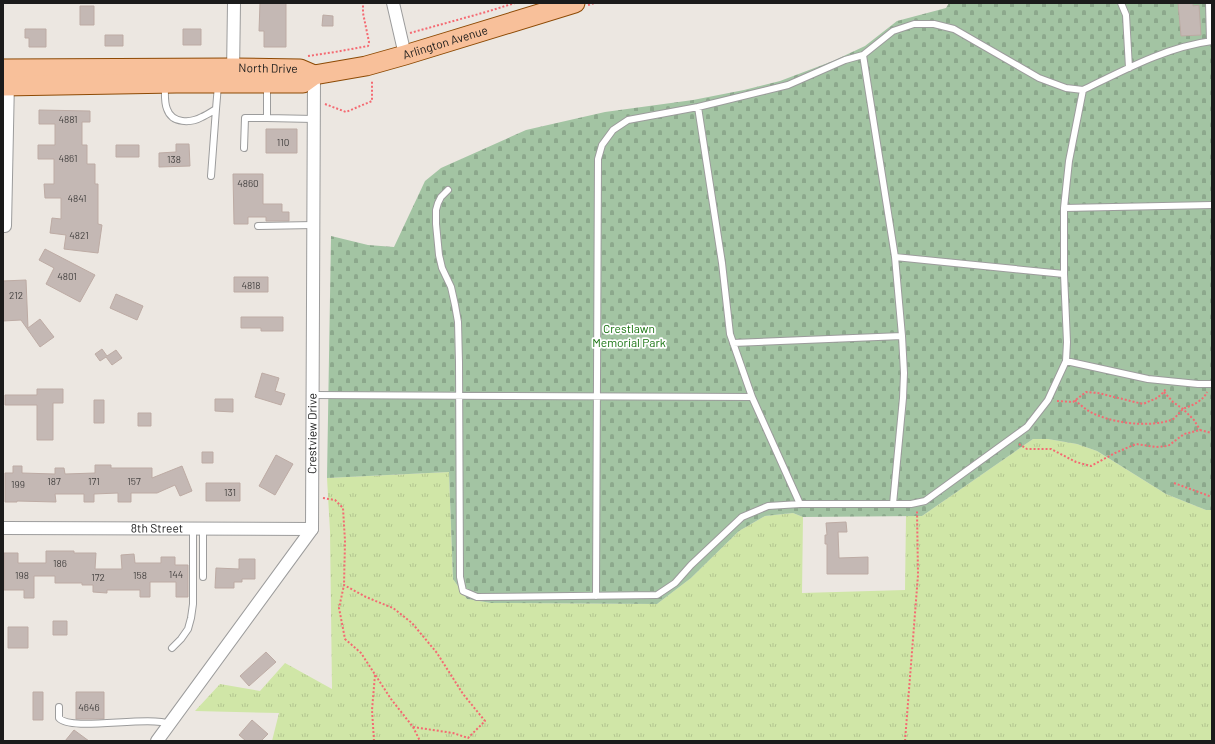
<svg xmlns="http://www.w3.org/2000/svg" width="1215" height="744" font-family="Barlow,sans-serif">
	<defs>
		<pattern id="grass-tufts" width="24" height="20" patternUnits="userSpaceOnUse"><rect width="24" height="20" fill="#d0e6a7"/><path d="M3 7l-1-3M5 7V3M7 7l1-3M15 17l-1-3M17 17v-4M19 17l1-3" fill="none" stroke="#b2c58f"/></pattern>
		<pattern id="cemetery-stones" width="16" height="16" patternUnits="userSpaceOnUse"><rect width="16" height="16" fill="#a3c4a3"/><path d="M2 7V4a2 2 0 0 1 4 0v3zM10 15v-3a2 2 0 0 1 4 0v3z" fill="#8ca88c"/></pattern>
	</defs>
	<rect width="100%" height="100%" fill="#ece7e1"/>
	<!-- grass -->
	<path fill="url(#grass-tufts)" d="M1033,439H1048L1077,444L1097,451L1166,494L1206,510H1212V741H272L279,713L195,711L220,684L260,691L285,663L332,689L330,531L327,478L449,472L453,579L467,599L491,603L657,604L691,578L739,531L765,516L793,513L803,517L802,593L905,590L906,516H922Z"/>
	<!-- cemetery -->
	<path fill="url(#cemetery-stones)" d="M949,3H1212V510H1206L1166,494L1097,451L1077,444L1048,439H1033L922,516L803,517L793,513L765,516L739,531L691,578L657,604L491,603L467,599L453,579L449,472L327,478L331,236L368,245L394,247L425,181L441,168L526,130L605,112L693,100L744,90L780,81L833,61L865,46L897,21L946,8Z"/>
	<!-- building -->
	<path fill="#c4b8b4" stroke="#bdaba4" d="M260,3H286V47H264V31H259Z
		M1178,3H1193V6L1199,5L1201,35L1181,36Z
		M80,6H94V25H80Z
		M323,15L333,16V26H322Z
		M25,29H46V47H29V38H25Z
		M183,29H201V45H183Z
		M105,35H123V46H105Z
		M39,110L90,111V122H82V145H87V164H95V184H98V224L102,225L98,253L64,249L66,235L50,233L52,218L61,219V198H45L44,184H54V159H38V145H55V124H39Z
		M266,129H297V153H266Z
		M176,144H189L190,166L159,167V153L176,152Z
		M116,145H139V157H116Z
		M233,174H263V204H282V212H289V221H266V217H248V224H234Z
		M45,249L95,275L80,302L46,284L54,268L39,260Z
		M234,277H268V292H234Z
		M26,280L28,328L40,319L54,337L40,347L21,320L3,321V281Z
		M116,294L143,306L137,320L110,308Z
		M241,317H283V331H261V328H241Z
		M102,349L107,356L116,350L122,358L112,365L106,357L100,361L95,354Z
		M262,373L279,378L275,391L285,394L281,405L255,397Z
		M37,389H63V403H53V440H37V405H5V395H37Z
		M215,399H233V412L215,411Z
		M94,400H104V423H94Z
		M138,413H151V426H138Z
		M202,452H213V463H202Z
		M276,455L293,464L275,495L259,486Z
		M95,465H111V468H152V478L182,466L192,491L180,496L175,485L157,493H131V502H118V493L94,494V502H84V494H55L56,502L17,501V502H5V473H13V466H22V473L55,474V468H64L65,474L95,473Z
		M206,483H240V501H206Z
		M846,522L847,532H838L839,558L868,557V574H827V544H825V535H827L826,523Z
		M46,551H74V553H96L95,569H122L121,555L134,554L135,563H161V557H175V565H188V597H176V582H150V597H140V590H107V593L93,592V585H82V583H55V576H34V598H24V590H4V553H18V563H46Z
		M239,559H255V579H242V582H234V588H215L216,568L239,569Z
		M53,621H67V635H53Z
		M8,627H28V648H8Z
		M266,652L276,662L249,686L240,676Z
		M33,692H43V720H33Z
		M76,692H104V719H76Z
		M252,720L268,734L261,741H246L239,735Z
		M74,730L89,741H65Z"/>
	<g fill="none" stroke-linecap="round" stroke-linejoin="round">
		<defs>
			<path id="lane" d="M1121,3L1126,15L1129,68
				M1209,3L1210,41
				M1212,41C1166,47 1124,70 1083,90L1069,161L1064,208L1212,205
				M165,84C165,92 164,102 167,109C172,124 191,123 202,117C207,115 211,112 216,109L218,85
				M267,84V118L314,119
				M244,148L245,118H267
				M211,176L216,109
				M448,190L441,197L438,203L436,210V224L439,255L442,268L451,287L455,305L458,322L459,362L460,577L463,591L477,597L657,595L675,583L691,565L742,517L768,506L800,504H911L925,501L1027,427L1048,400L1066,361
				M1064,208V274L1067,342L1066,361L1148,379L1198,384H1212
				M258,226L314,225
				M895,257L1064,274
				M733,343L902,336
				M313,395L752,397
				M800,504L752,397L730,334L722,263L698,107L788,85L845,60L863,55
				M893,504L903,398L904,373L902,336L895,257L863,55L893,31L914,24H934L954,29L1039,78L1066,88L1083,90
				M203,528V577
				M596,596L598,159L602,145L613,130L628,120L698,107
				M172,648L181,639L188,629L191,618L193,604V528
				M59,707V718C71,732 148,715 170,724"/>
			<g id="street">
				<path d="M393,3L405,55"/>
				<path d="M233,74L234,3"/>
				<path d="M3,226H5L8,80"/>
				<path id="s1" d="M3,528L312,529"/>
				<path id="s2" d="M157,741L312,529L314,75"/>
			</g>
			<g id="primary">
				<path id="s3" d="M3,69L233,68L300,69L314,75"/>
				<path id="s4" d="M3,86L176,83H303L314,75L366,66L405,55L575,3"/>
			</g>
		</defs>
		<!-- lane casing -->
		<use href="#lane" stroke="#9c9c9c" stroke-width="8"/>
		<!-- street casing -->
		<use href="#street" stroke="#9c9c9c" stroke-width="14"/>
		<!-- primary casing -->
		<use href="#primary" stroke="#8d4a05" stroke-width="21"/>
		<!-- path -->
		<path stroke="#f46a72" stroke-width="2" stroke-dasharray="2 2" stroke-linecap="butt" d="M588,5L595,3
			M410,33L486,12L515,3
			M308,56L335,52L368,46L369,42L363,13V3
			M325,104L346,112L372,101V80
			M1164,392L1173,402L1183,409L1194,420L1200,430
			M1075,400C1079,404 1083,407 1087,410C1108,423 1148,428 1171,420C1177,418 1179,411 1185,408C1193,405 1203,401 1207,392
			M1057,401L1073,402L1086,392L1098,393L1143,404L1157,398L1164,392L1166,388
			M1019,444L1027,449H1051L1076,462L1091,466L1115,453L1136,444L1156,447L1168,446L1184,434L1200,430L1212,433
			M1174,483L1212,497
			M323,498L335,500L343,508L345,541L344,585
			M413,727L453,733L468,738L485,721L463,694L437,653L412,623L393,608L366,597L344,585L339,608L345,639L361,653L391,699L413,727L420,741
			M374,741L372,710L375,675
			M905,741L918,575L917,510"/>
		<!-- lane -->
		<use href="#lane" stroke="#fff" stroke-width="6"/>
		<!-- street -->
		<use href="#street" stroke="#fff" stroke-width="12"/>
		<!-- primary -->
		<use href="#primary" stroke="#f8c09a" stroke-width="19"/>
	</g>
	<g text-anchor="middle" stroke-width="3.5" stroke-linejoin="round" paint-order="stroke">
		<!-- number labels -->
		<g font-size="10" fill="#454241">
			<text x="68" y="123">4881</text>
			<text x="283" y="146">110</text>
			<text x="68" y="162">4861</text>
			<text x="174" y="163">138</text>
			<text x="248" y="187">4860</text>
			<text x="77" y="202">4841</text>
			<text x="79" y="239">4821</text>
			<text x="67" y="280">4801</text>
			<text x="251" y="289">4818</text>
			<text x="16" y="299">212</text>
			<text x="54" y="485">187</text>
			<text x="94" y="485">171</text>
			<text x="134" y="485">157</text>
			<text x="18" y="488">199</text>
			<text x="230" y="496">131</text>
			<text x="60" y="567">186</text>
			<text x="176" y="578">144</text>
			<text x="22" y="579">198</text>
			<text x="140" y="579">158</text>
			<text x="98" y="581">172</text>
			<text x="89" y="711">4646</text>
		</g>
		<!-- street labels -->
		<g font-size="12" fill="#1b1b1b" stroke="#fff">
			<text dy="4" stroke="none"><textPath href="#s4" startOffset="449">Arlington Avenue</textPath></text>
			<text dy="4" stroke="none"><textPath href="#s3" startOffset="265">North Drive</textPath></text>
			<text dy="4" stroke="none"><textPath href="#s2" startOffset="358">Crestview Drive</textPath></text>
			<text dy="4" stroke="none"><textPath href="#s1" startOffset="154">8th Street</textPath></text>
		</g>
		<!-- park labels -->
		<g font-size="12" fill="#17730f" stroke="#fff">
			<text x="629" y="333">Crestlawn<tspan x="629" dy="14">Memorial Park</tspan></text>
		</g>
	</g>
	<!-- border -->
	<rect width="1215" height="744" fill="none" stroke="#1b1b1b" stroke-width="8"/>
</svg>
